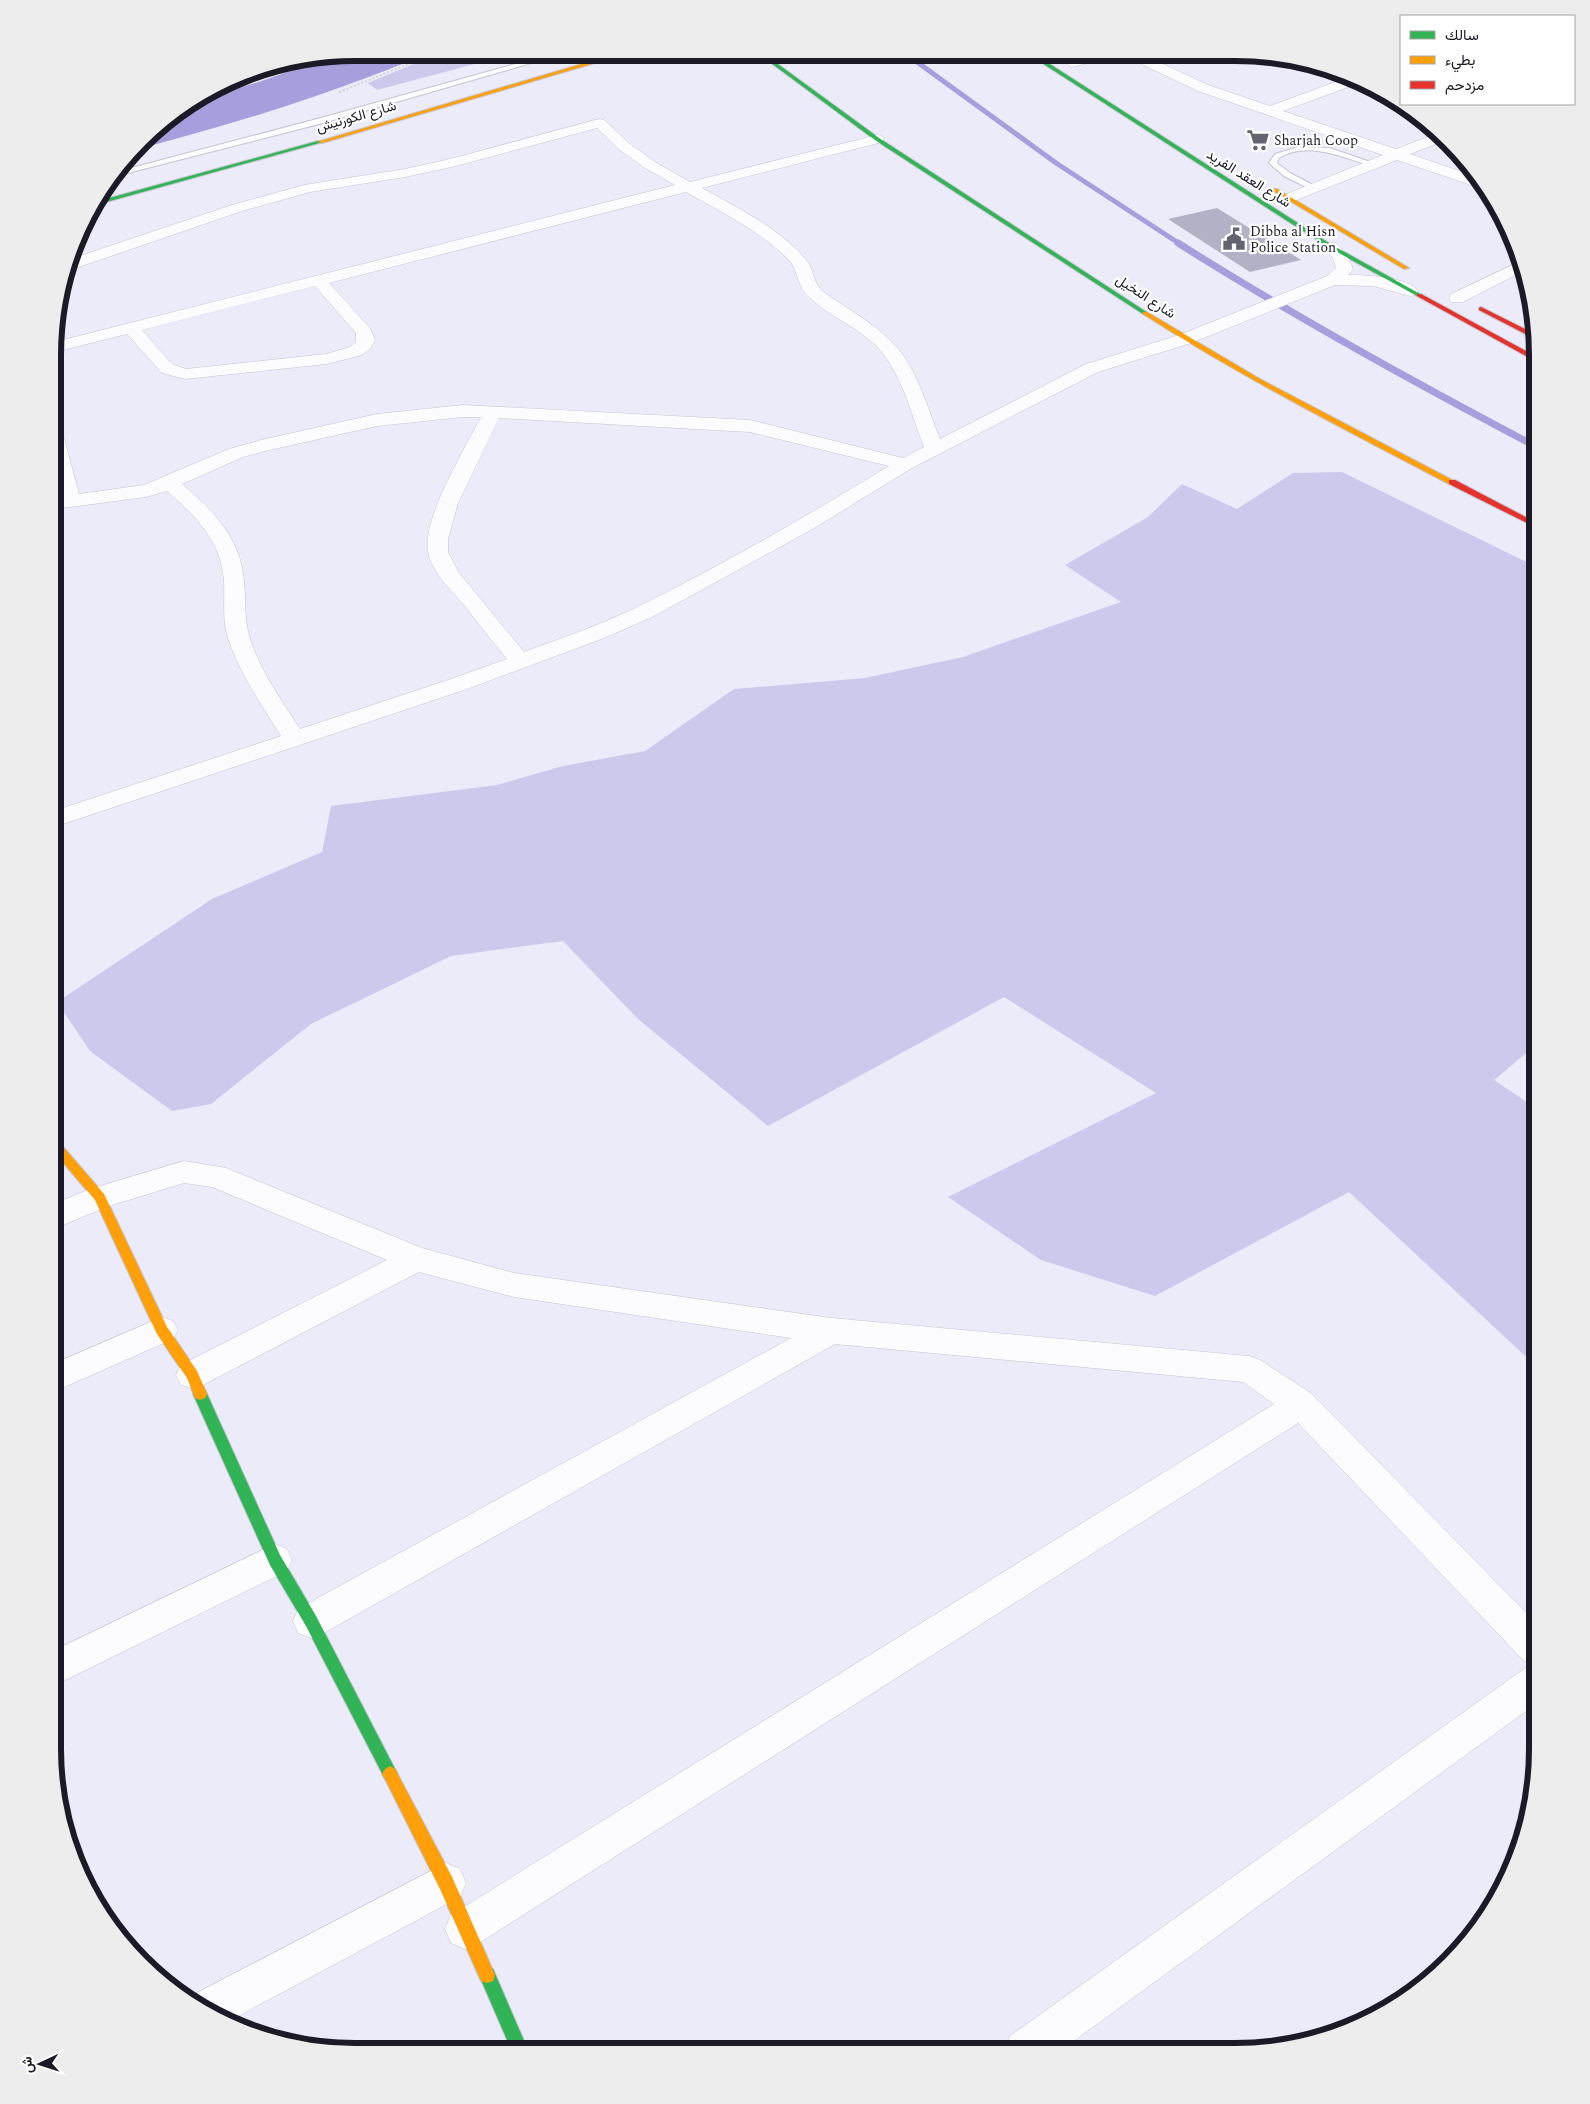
<svg xmlns="http://www.w3.org/2000/svg" width="1590" height="2104" font-family="Spectral,Vazirmatn,serif">
	<rect width="100%" height="100%" fill="#ecebf9"/>
	<!-- green -->
	<path fill="#ccc9ec" d="M440,53H516L377,90L368,83Z
		M1342,472L1537,567V1044L1494,1080L1537,1109V1367L1349,1192L1155,1296L1041,1260L948,1197L1156,1093L1004,997L768,1126L638,1019L563,941L451,956L311,1024L211,1104L172,1111L90,1051L57,1002L212,899L322,852L331,806L497,785L563,766L645,751L734,689L865,678L963,657L1121,602L1065,565L1148,517L1182,484L1237,509L1293,473Z"/>
	<!-- water -->
	<path fill="#a79fdd" d="M355,53H429C334,93 238,123 138,149L156,127L210,96L259,82L332,56Z"/>
	<g fill="none" stroke-linecap="round" stroke-linejoin="round">
		<!-- stream-far1 -->
		<path stroke="#a79fdd" stroke-width="5" d="M906,54L1056,163L1180,244"/>
		<!-- stream -->
		<path stroke="#a79fdd" stroke-width="7" d="M1178,243C1295,317 1415,383 1537,447"/>
	</g>
	<!-- building -->
	<path fill="#b3b1c6" d="M1217,208L1301,260L1250,272L1168,219Z"/>
	<g fill="none" stroke-linecap="round" stroke-linejoin="round">
		<defs>
			<path id="lane" d="M555,53H566L323,123L116,176L120,171L317,119Z
				M1298,147L1330,148L1376,164L1372,166C1343,158 1308,140 1279,158L1277,163L1290,173L1317,187L1318,189L1314,191L1284,176L1269,163L1275,154Z"/>
			<path id="street" d="M1090,55H1111L1109,58L1072,67L1065,63L1067,60Z
				M1127,55H1144L1208,85L1270,106L1352,76L1362,82L1283,111L1396,149L1438,133L1446,140L1410,154L1477,177L1484,188L1477,187L1397,160L1294,201H1284L1281,198L1284,195L1383,155L1198,91L1129,58Z
				M311,60L310,64L226,92H217C248,74 275,66 311,60Z
				M599,119L604,120L630,144L655,162L690,182L877,135L882,136L884,139L882,142L702,188C736,207 783,230 807,261C814,270 812,280 822,291C850,311 886,329 905,358C921,382 929,412 940,439L1086,364L1179,335L1327,276L1336,268L1333,258L1322,246L1324,243H1336L1348,257L1353,269L1348,275C1364,275 1409,277 1418,291L1416,295L1410,296L1373,286L1335,285L1191,343L1098,372L912,468L811,530L652,617L604,638L464,690L54,827V811L281,736C261,704 240,674 228,638C222,620 225,601 224,581C221,541 196,516 167,491L146,497L55,509V497L60,496L55,475V432L62,434L64,438L79,494L144,485L229,449L261,440L377,414L463,405L750,420L903,458L924,447C910,411 901,368 872,342C853,325 828,315 810,298C796,286 799,270 788,259C760,231 720,211 686,192L329,283L370,328L375,340L370,349L362,355L327,364L185,379L162,373L127,334L55,352V342L675,185L645,168L620,150L597,128L452,167L405,177L310,192L242,211L79,267L71,268L74,258L232,205L304,185L405,169L450,159ZM315,286L356,333V342L350,347L326,354L186,369L174,365L169,361L142,330ZM463,417H481C465,449 423,516 428,551C431,572 451,589 464,605C478,623 492,641 507,659L448,680L300,729C281,699 259,670 249,635C244,617 246,599 244,581C241,539 213,510 182,484L243,457L265,451L377,426ZM499,418L750,432L889,466C807,516 723,565 637,607C601,625 562,638 524,652L459,573L448,552V539L458,503Z
				M1521,261L1525,270L1463,302H1451L1449,298L1451,294Z
				M184,1161L226,1168L422,1248L514,1273L831,1318L1249,1356L1260,1360L1312,1394L1537,1624V1703L1060,2051H1004L1010,2036L1524,1669L1534,1665L1524,1661L1298,1423L479,1943L465,1949L451,1943L445,1929L451,1915L1274,1404L1243,1382L835,1344L324,1633L311,1638L298,1633L293,1621L298,1609L791,1338L514,1297L419,1272L203,1385L192,1388L181,1385L176,1375L181,1365L387,1260L212,1187L184,1183L109,1206L53,1229L54,1204L90,1189Z
				M162,1317L173,1321L178,1330L173,1339L53,1392V1364Z
				M275,1544L287,1549L292,1560L287,1571L53,1686V1651Z
				M446,1863L460,1869L466,1883L460,1897L227,2022L189,2002L191,1996Z"/>
			<path id="fast" d="M759,54H764L879,138L1148,313L1143,314L875,140Z
				M1028,54H1034L1332,245L1422,295L1417,296L1328,247Z
				M318,141L323,142L92,206L95,202Z
				M200,1388L205,1390L207,1394L280,1555L316,1616L395,1769L398,1774L395,1779L390,1782L385,1779L306,1626L270,1565L193,1394L195,1390Z
				M487,1967L493,1969L528,2050L511,2049L479,1975L481,1969Z"/>
			<path id="slow" d="M619,53H629L322,143L317,142Z
				M1273,189H1277L1409,268L1404,269L1273,191Z
				M1143,312H1147L1260,379L1456,482L1449,484C1345,430 1242,377 1143,314Z
				M54,1140L58,1141L104,1194L167,1327L197,1371L207,1394L205,1398L200,1400L195,1398L187,1378L157,1334L95,1200L54,1152Z
				M390,1766L395,1769L452,1877L495,1975L493,1981L487,1983L481,1981L440,1889L385,1779L382,1774L385,1769Z"/>
			<path id="jam" d="M1417,294H1421L1537,357V362L1417,296Z
				M1481,307L1535,334V339L1479,310V308Z
				M1449,480H1455L1537,523V528L1449,484Z"/>
		</defs>
		<!-- lane casing -->
		<use href="#lane" stroke="#c5c4d0" stroke-width="2"/>
		<!-- street casing -->
		<use href="#street" stroke="#c5c4d0" stroke-width="1"/>
		<!-- fast casing -->
		<use href="#fast" stroke="#c5c4d0" stroke-width="2"/>
		<!-- slow casing -->
		<use href="#slow" stroke="#c5c4d0" stroke-width="2"/>
		<!-- jam casing -->
		<use href="#jam" stroke="#c5c4d0" stroke-width="2"/>
		<!-- path -->
		<path stroke="#d3d3d7" stroke-width="2" stroke-dasharray="2 2" stroke-linecap="butt" d="M339,92L436,53"/>
		<!-- lane -->
		<use href="#lane" fill="#fcfcfe" fill-rule="evenodd"/>
		<!-- street -->
		<use href="#street" fill="#fcfcfe" fill-rule="evenodd"/>
		<!-- fast -->
		<use href="#fast" fill="#30b455" fill-rule="evenodd"/>
		<!-- slow -->
		<use href="#slow" fill="#ff9f0a" fill-rule="evenodd"/>
		<!-- jam -->
		<use href="#jam" fill="#e5322d" fill-rule="evenodd"/>
	</g>
	<!-- icons -->
	<defs>
		<symbol id="supermarket-bare" viewBox="-9 -9 18 18"><path d="M-6-5.5h2.5l.6 2H6L4.5 2H-2.5L-4.4-4H-6ZM-1.5 3.2a1.3 1.3 0 1 0 .1 0ZM3 3.2a1.3 1.3 0 1 0 .1 0Z" fill="#646370" stroke="#fff" stroke-width="2.5" paint-order="stroke"/></symbol>
		<symbol id="civic-bare" viewBox="-9 -9 18 18"><path d="M-.6-6.5H3V-4.5H.6V-3L4-1V1h2V6H-6V1h2V-1L-.6-3ZM-1.2 2.5V6h2.4V2.5Z" fill="#646370" stroke="#fff" stroke-width="2.5" paint-order="stroke"/></symbol>
	</defs>
	<g fill-rule="evenodd">
		<use href="#supermarket-bare" x="1242" y="124" width="32" height="32"/>
		<use href="#civic-bare" x="1218" y="223" width="32" height="32"/>
	</g>
	<g text-anchor="middle" stroke-width="4.5" stroke-linejoin="round" paint-order="stroke">
		<!-- far-street labels -->
		<g font-size="14" fill="#1b1a26" stroke="#fff">
			<text transform="translate(356 116) rotate(-16)" y="5">شارع الكورنيش</text>
			<text transform="translate(1249 178) rotate(32)" y="5">شارع العقد الفريد</text>
			<text transform="translate(1146 296) rotate(33)" y="5">شارع النخيل</text>
		</g>
		<!-- far-poi labels -->
		<g font-size="14" fill="#1b1a26" stroke="#fff" text-anchor="start">
			<text x="1274" y="145">Sharjah Coop</text>
			<text x="1250" y="236">Dibba al Hisn<tspan x="1250" dy="16">Police Station</tspan></text>
		</g>
	</g>
	<!-- crop -->
	<path d="M0 0H1590V2104H0ZM355 61H1235A294 294 0 0 1 1529 355V1749A294 294 0 0 1 1235 2043H355A294 294 0 0 1 61 1749V355A294 294 0 0 1 355 61Z" fill="#ededee" fill-rule="evenodd"/>
	<path fill="none" stroke="#1b1a26" stroke-width="6" d="M355 61H1235A294 294 0 0 1 1529 355V1749A294 294 0 0 1 1235 2043H355A294 294 0 0 1 61 1749V355A294 294 0 0 1 355 61Z"/>
	<!-- legend -->
	<rect x="1400" y="15" width="175" height="90" fill="#ffffff" stroke="#a4a3a8"/>
	<rect x="1410" y="31" width="25" height="8" fill="#30b455" stroke="#a4a3a8"/>
	<text x="1445" y="40" font-size="15" fill="#1b1a26">سالك</text>
	<rect x="1410" y="56" width="25" height="8" fill="#ff9f0a" stroke="#a4a3a8"/>
	<text x="1445" y="65" font-size="15" fill="#1b1a26">بطيء</text>
	<rect x="1410" y="81" width="25" height="8" fill="#e5322d" stroke="#a4a3a8"/>
	<text x="1445" y="90" font-size="15" fill="#1b1a26">مزدحم</text>
	<!-- north arrow -->
	<g transform="translate(40 2064) rotate(266)" stroke="#ffffff" stroke-width="4" paint-order="stroke">
	<path d="M0-4L9 19L0 12L-9 19Z" fill="#1b1a26"/>
	<text y="-8" font-size="14" font-weight="bold" text-anchor="middle" fill="#1b1a26">ش</text>
	</g>
</svg>
